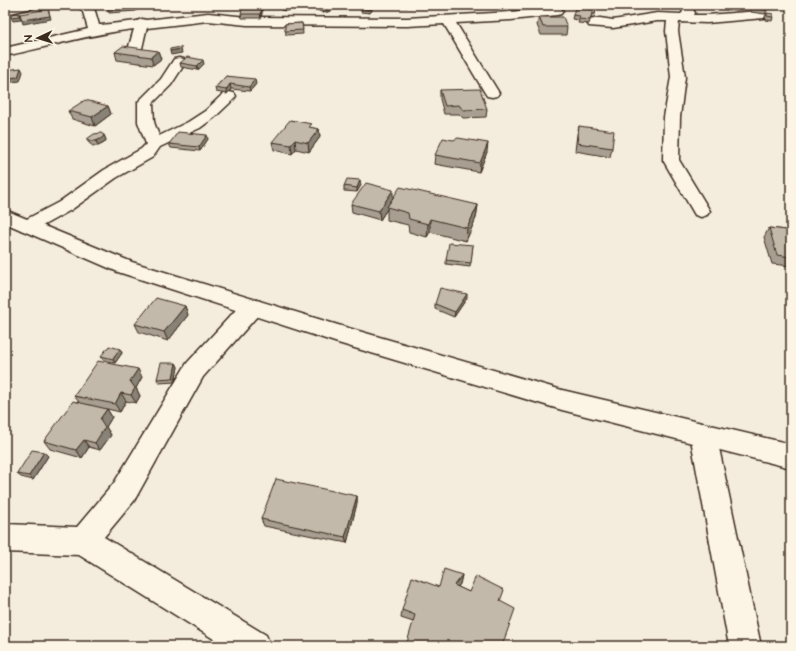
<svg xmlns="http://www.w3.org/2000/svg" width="796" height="651" font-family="'Architects Daughter',sans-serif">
	<rect width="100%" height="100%" fill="#f4eddd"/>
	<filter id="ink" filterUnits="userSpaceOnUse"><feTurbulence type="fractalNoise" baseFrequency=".025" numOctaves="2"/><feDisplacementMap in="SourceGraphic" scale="8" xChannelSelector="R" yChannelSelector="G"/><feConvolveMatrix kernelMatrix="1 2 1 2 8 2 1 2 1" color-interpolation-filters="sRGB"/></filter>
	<g filter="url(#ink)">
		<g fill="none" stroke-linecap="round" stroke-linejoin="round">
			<defs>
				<path id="street" d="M12,5H35L33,8L5,14V6Z
					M78,5H90L95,11L99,25H101L137,21L142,19L146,20L208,13L247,17L407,18L511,12L557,7L561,8L563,11L561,14L557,15L511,20L456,23L499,93L497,96L492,97L487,96L485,93L444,24L407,26L247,25L208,21L147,28C144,36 143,49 139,56H129L127,53L134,29C90,34 48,47 5,56V48L88,29L83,12Z
					M679,5H691L695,13L694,15H707L760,11L764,12L766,15L764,18L707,23L679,22L678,31L685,77L680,117L679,160L710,211L707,215L701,217L695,215L663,160L664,117L671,77L666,31L667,21H657L613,28L589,26L587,23L589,20L600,18L613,20L657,13L681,14L683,12Z
					M179,58L184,59L186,62L171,85L153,103L154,122L159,136L188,122L205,111L224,93L229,92L234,93L236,96L234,99L215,117L200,128L160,147L153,157L116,178L71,210L35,230L28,232L21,230L19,226L21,222L59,202L104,170L141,149L146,144L138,122V102L161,79L174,59Z
					M252,299L260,301L263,307L260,313L203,377L134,501L104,537L266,635L271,646H225L79,555L5,552V524L77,527L114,483L187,363L244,301Z
					M703,423L712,426L716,434L761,646H729L690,434L694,426Z"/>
				<path id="secondary" d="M5,210L132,262L338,325L562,390L791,444V468L562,410L338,343L118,272L5,223Z"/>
			</defs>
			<!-- street casing -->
			<use href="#street" stroke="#3b2a1e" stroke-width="3"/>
			<!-- secondary casing -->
			<use href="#secondary" stroke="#3b2a1e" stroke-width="3"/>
			<!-- street -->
			<use href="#street" fill="#fcf5e5" fill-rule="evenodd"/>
			<!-- secondary -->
			<use href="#secondary" fill="#fcf5e5" fill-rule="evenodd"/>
		</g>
		<!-- wall -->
		<path fill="#a89f92" stroke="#3b2a1e" d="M107,5H137L136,11L109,13L107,6Z
			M282,5H304V6L300,10H294V7L292,8L290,7L291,9L287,11L281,10L280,6Z
			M312,5H327L330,7L331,11L323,13L312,7Z
			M397,5H408V7H397Z
			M751,5H766L767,10L765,14L751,12Z
			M363,6L372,11L370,13L361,12V8Z
			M262,9V13L261,18H242L241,14Z
			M596,10L594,18L591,17L589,24L578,23L579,20L572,19L573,15Z
			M767,13L773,17L772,21L766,20L765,17Z
			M539,17L567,27L566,35H541L537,25Z
			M302,23L303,34L286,35L285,24Z
			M158,51L161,59L153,65L117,60L115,52Z
			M180,63L204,64L198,70L181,67Z
			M226,76L256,84L250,91L231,89L227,94L216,92L215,88Z
			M440,90L487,109L486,117L463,118L459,114H444L440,99Z
			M108,106L111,114L95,126L72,119L68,111Z
			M579,126L612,148L610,157L575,151L577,134Z
			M312,128L319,129L320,137L309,152L296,149L292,154L274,150L272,142Z
			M104,135L106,140L104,143L98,146H93L89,143L87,139Z
			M208,139L200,151L171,148L169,144Z
			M487,152L479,172L434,164L435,155Z
			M361,185L357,192L344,191V186Z
			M393,197L478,205L476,218L466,241L430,232L427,237L409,232L408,225L387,220V209L380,220L352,212L351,204Z
			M791,226V266L772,264L764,237L769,228L787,230Z
			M473,245L470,267L446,264V260Z
			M467,298L454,317L435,309V304Z
			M185,306L188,315L168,341L139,332L135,324Z
			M120,349L122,353L115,363L103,360L101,356Z
			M176,363L178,367L175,382L159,383L157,379Z
			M142,377L136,388L140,396L136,403L126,401L120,412L107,409L112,417L106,427L111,435L100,450L89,447L82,458L50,449L44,441L79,402L74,396Z
			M44,452L48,456L33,480L21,477L17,474Z
			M357,496V503L347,543L264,526L261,519Z
			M462,575L460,584L458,587L469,592L504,590L413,622L401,618L402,610L439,587Z"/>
		<!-- shaded-wall -->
		<path fill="#888277" stroke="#3b2a1e" d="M134,5H137L136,11Z
			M290,5L291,9L287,11L286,8Z
			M301,5H304V6L300,10V6Z
			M330,7L331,11L323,13V9Z
			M372,7V11L370,13L369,10Z
			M48,9L51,19L23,24L22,20Z
			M262,9V13L261,18L260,14Z
			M19,13L20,17L21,20L13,21L11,17Z
			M181,49L182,53L171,55L170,51Z
			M158,51L161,59L153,65L151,57Z
			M203,60L204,64L198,70L197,66Z
			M21,68L23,72L20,81L5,83V78Z
			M255,79L256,84L250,91L249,87Z
			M230,84L231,89L227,94L226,90Z
			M108,106L111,114L95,126L92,117Z
			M319,129L320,137L309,152L308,143Z
			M104,135L106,140L104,143L98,146L96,141Z
			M207,135L208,139L200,151L199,147Z
			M295,140L296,149L292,154L291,145Z
			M488,143L487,152L479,172L480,163Z
			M360,180L361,185L357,192V188Z
			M393,190V199L387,207V209L380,220L379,211Z
			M478,205L476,218L466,241L467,228Z
			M430,219V232L427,237L428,224Z
			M467,294V298L454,317L455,312Z
			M185,306L188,315L168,341L164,332Z
			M120,349L122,353L115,363L113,359Z
			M176,363L178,367L175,382L173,378Z
			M138,369L142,377L136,388L140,396L136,403L131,395L130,381Z
			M121,393L126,401L120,412L115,404Z
			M107,409L112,417L106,427L111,435L100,450L95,443L100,419Z
			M84,440L89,447L82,458L76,450Z
			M44,452L48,456L33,480L29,476Z
			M357,496V503L347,543L345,537Z
			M462,575L460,584L452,593L454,585Z"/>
		<!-- building -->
		<path fill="#c3b9aa" stroke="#3b2a1e" d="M282,5H290L286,8L280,6Z
			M294,5H301L300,6H294Z
			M314,5H327L330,7L323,9Z
			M752,5H766L767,10L753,8Z
			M363,6L372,7L369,10L361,8Z
			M575,8L596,10L595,14L592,13L590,20L579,19L580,16L573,15Z
			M48,9L50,16L22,20L20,14Z
			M242,9H262L260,14H241Z
			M19,13V16L11,17V14Z
			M767,13L773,14V17L767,16Z
			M539,17H563L567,27H543Z
			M302,23L303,30L285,31V24Z
			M123,46L158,51L151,57L115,52Z
			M181,47V49L170,51V49Z
			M187,57L203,60L197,66L180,63Z
			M21,68L18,77L5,78V70Z
			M226,76L255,79L249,87L230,84L226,90L215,88Z
			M480,89L487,109L463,110L459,105L445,106L440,90Z
			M85,100L108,106L92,117L68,111Z
			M290,120L312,124L309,127L319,129L308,143L295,140L291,145L272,142Z
			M579,126L614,131L612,148L577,143Z
			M178,132L207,135L199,147L169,144Z
			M101,133L104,135L102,138L96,141H91L87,139L94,134Z
			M443,138L453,140L458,138L488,143L480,163L435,155Z
			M347,179L360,180L357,188L344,186Z
			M366,183L393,190L379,211L351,204Z
			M400,187L478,205L467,228L430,219L428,224L409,219L408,213L387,207Z
			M790,226H791V257L777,255L769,228L787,230Z
			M449,243L473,245L471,263L446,260Z
			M440,288L467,294L455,312L435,304Z
			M156,298L185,306L164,332L135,324Z
			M109,346L120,349L113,359L101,356Z
			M98,361L138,369L130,381L135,388L131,395L121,393L115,404L74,396Z
			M161,363H176L173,378L157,379Z
			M73,401L107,409L100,419L105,427L95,443L84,440L76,450L44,441Z
			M32,450L44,452L29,476L17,474Z
			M276,479L357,496L345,537L261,519Z
			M444,569L462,575L454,585L469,592L476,576L504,590L500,601L515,609L502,646H406L415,615L402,610L412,577L439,587Z"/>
	</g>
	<!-- margin -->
	<rect width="796" height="651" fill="none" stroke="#fcf5e5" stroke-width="20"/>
	<rect x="10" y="10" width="776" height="631" fill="none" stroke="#3b2a1e" stroke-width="1.5" filter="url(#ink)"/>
	<!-- north arrow -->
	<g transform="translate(38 38) rotate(266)" stroke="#fcf5e5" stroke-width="3" paint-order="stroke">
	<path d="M0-3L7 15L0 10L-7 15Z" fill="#3b2a1e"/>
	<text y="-6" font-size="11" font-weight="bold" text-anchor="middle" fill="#3b2a1e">N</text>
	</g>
</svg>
